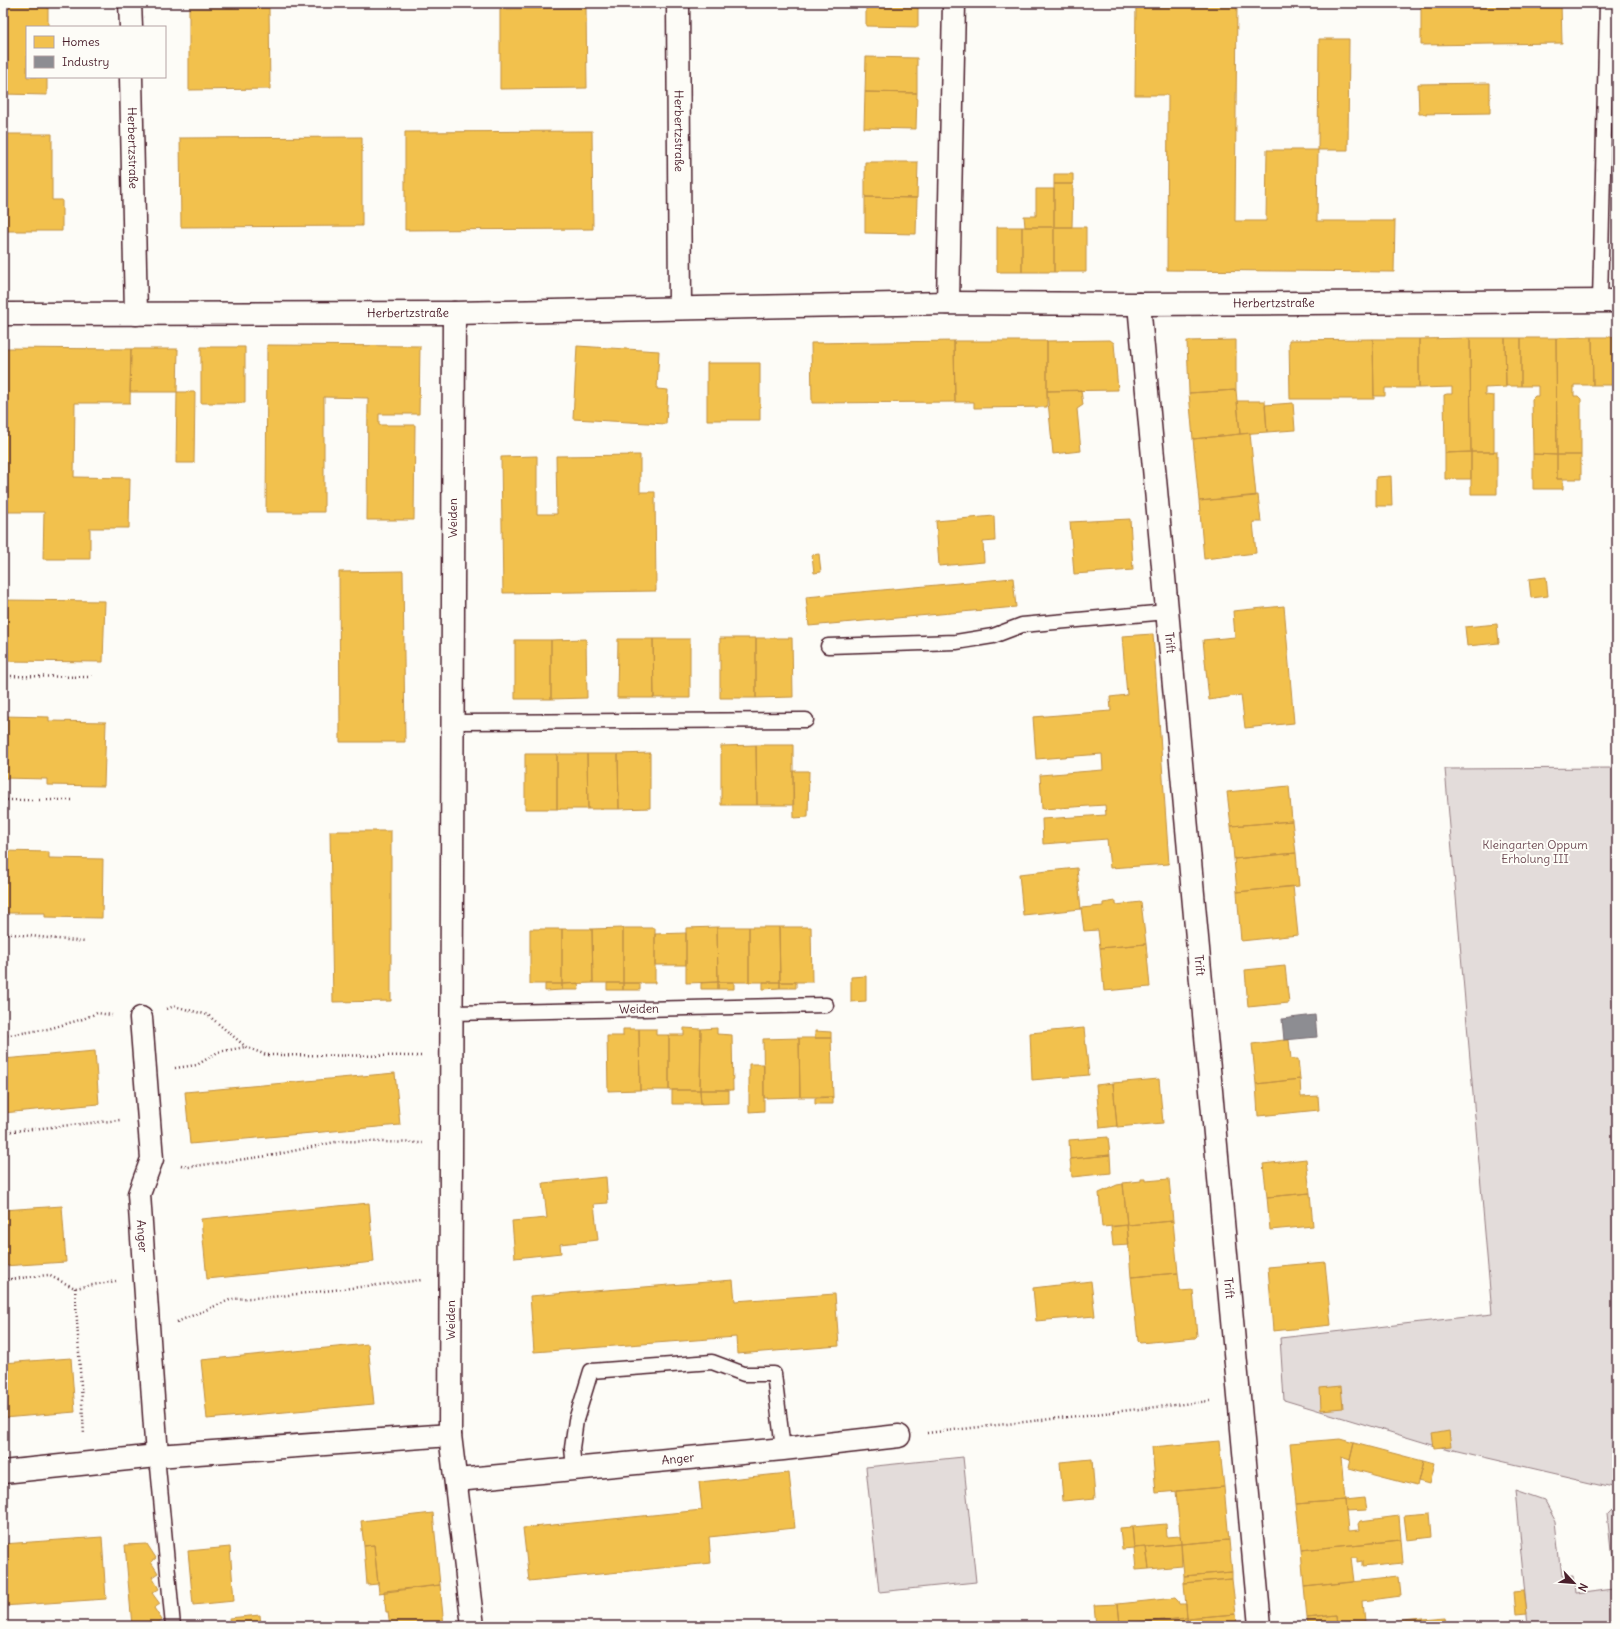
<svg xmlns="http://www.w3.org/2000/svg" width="1620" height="1629" font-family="Delius,sans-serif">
	<rect width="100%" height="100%" fill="#fdfcf7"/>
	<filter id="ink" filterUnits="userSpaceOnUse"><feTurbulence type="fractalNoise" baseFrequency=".025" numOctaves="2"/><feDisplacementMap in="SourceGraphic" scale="8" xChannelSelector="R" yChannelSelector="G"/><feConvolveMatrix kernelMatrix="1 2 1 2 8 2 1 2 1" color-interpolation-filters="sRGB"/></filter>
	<g filter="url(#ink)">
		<!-- green -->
		<path fill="#e3dcda" stroke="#967e82" d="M1617,768V1488L1436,1446L1284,1400L1280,1338L1492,1314L1445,769Z
			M963,1457L976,1582L879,1592L866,1467Z
			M1515,1491L1544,1501L1555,1521L1561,1577L1572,1576L1574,1594L1615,1589L1607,1514L1617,1504V1626H1528Z"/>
		<!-- homes -->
		<path fill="#f2c14e" stroke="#c09044" d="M3,3H48V27H27V77H47V95L3,94Z
			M866,3H918V27L866,26Z
			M1136,3H1237L1235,221H1266L1267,150H1318L1317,221H1395L1394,272L1167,270L1168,95H1135Z
			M1421,3H1561L1562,43L1421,45Z
			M189,8H269L270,89L189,90Z
			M586,8L587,88L500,89V9Z
			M1319,39H1349L1348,150H1318Z
			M866,57L917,58V93L865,92Z
			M1490,83V113L1419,114L1418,84Z
			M865,92L917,93L916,129L864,128Z
			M592,131L593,229L405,230V132Z
			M3,134H52V200H62V231H3Z
			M362,137V226L181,227L180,138Z
			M865,162H918L917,198L865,197Z
			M1054,174H1073V184H1054Z
			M1054,184H1073L1072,227H1054Z
			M1036,189H1054V227H1025L1024,216H1036Z
			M865,197L917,198L916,234L865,233Z
			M997,227H1022V272H997Z
			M1022,227H1054V272H1022Z
			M1054,227H1086V272H1054Z
			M1592,337H1617V385H1593Z
			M1592,337L1593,385H1574V396H1578L1581,399V455H1557L1556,338Z
			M1470,338H1505L1506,387L1485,388V395L1494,396V452H1471Z
			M1470,338L1471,452L1445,453L1444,395L1447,394H1452V387L1419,388V339Z
			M1505,338H1521V386H1506Z
			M1521,338H1556L1557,455L1533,454L1532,399L1535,396H1538V386H1521Z
			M1373,339L1374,399H1290L1289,340Z
			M1373,339H1419V388H1385V396H1374Z
			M1110,340L1114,343L1118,390L1047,391V341Z
			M1236,340V390L1189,393L1187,341Z
			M954,341H1047V407L974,408V402H955Z
			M954,341L955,402L812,403L811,343Z
			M267,345L420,346L419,414H379V425H415L414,520H367L368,398L324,397V512H266Z
			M577,346L659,351L657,389L668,390L666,424L573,419Z
			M201,347H245V403H201Z
			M3,348L131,349L130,403H75L74,477L130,478L129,528H90V559H43L44,512H3Z
			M131,349H178L177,392H130Z
			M707,363H760V420H707Z
			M1081,390L1083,405L1077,409L1081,451L1053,454L1047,391Z
			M1236,390L1240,434L1193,439L1189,393Z
			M177,392H195L194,463H176Z
			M1237,401H1265L1267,432L1240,434Z
			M1293,403L1295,430L1267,432L1265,405Z
			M1250,433L1256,496L1199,501L1193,439Z
			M1494,451H1497V494H1471V452H1494Z
			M1471,452V479H1445V453Z
			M1533,454L1557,455V479H1563V489H1533Z
			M640,455V492H655L656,591L503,593L501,457L537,456V514H557L556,456Z
			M1557,455H1581V479H1557Z
			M1391,476L1392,506H1376V477Z
			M1258,495L1261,522H1253L1256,553L1204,559L1199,501Z
			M994,516L995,541L983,542L984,562L939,566L936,521Z
			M1130,519L1133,570L1074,574L1070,522Z
			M819,554L821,572L814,573L812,555Z
			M403,571L405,742H340L339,572Z
			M1546,577L1548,596L1531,598L1529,579Z
			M1013,578L1016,607L809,626L806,597Z
			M3,600L105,601L103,662L3,661Z
			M1284,606L1294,723L1245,728L1241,695L1209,700L1203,640L1235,637L1233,611Z
			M1497,624L1499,643L1467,646L1465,627Z
			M1153,634L1169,864L1110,868L1107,839L1043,844L1042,819L1106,815L1105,805L1042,809L1040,775L1103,770L1102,754L1036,759L1033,717L1111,711L1110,697L1127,695L1122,636Z
			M720,638H756V698H720Z
			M756,638H792L793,697L756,698Z
			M586,639L587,698L551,699V640Z
			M618,639H653L654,698H617Z
			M653,639H690V698H654Z
			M515,640H551V699H515Z
			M3,716L49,717V721L106,722L104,786L47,785V779L3,778Z
			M756,745L757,805H721V746Z
			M756,745H793V805H757Z
			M650,753V808L619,809L618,754Z
			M525,754H557V809H525Z
			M557,754H587L588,809H557Z
			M587,754H618L619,809H588Z
			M793,771H809L808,817L794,818Z
			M1289,786L1292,821L1231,826L1227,792Z
			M1292,821L1296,853L1234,859L1231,826Z
			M330,831H391V1001L333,1002Z
			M3,851L49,852V858L103,859L102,918L45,917V913H3Z
			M1296,853L1299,886L1237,892L1234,859Z
			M1077,868L1081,909L1023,915L1019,874Z
			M1293,886L1298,935L1241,941L1237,892Z
			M1116,901V905L1141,902L1146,944L1100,948L1098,930L1084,931L1081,908L1103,906V903Z
			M717,927L718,982L686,983V928Z
			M717,927H749V982H718Z
			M749,927H779L780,982H749Z
			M779,927H811L812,982H780Z
			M623,928V983H593L592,929Z
			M623,928H655V983H623Z
			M530,929H562V984H530Z
			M562,929H592L593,983L562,984Z
			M686,933V965H655V934Z
			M1146,944L1150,987L1104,991L1100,948Z
			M1285,966L1289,1003L1248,1007L1245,970Z
			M866,976V1001L851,1002V977Z
			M718,982V989H701V983Z
			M718,982H734V989H718Z
			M763,982H780V988L763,989Z
			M780,982H796V988H780Z
			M578,983L579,990H562V984Z
			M607,983H623V990H607Z
			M623,983H640V990H623Z
			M545,984H562V990L545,991Z
			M684,1028L701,1029L700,1090H669V1035H684Z
			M717,1028V1034L732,1035L733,1090H700L701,1029Z
			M1084,1028L1089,1075L1032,1080L1030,1033Z
			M623,1029H639L640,1090L608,1091L607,1036H623Z
			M639,1029H656V1035H669V1090H640Z
			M815,1031L831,1032V1038H815Z
			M799,1038L800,1097L764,1098L763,1039Z
			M799,1038H831L833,1097H800Z
			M1284,1040H1289L1291,1059H1298L1300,1079L1256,1084L1252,1044Z
			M95,1051L99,1104L3,1113V1059Z
			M749,1064H764V1111L749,1112Z
			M395,1073L400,1125L190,1144L185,1092Z
			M1159,1079L1163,1123L1117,1127L1113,1083Z
			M1300,1079L1301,1097L1318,1096L1319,1110L1258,1116L1256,1084Z
			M1113,1083L1117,1126L1100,1128L1096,1085Z
			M672,1090H700L701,1104H672Z
			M700,1090H729V1103L701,1104Z
			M833,1097V1104H815V1098Z
			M1108,1137L1110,1155L1070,1159L1069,1140Z
			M1110,1155L1111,1173L1072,1177L1070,1159Z
			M1306,1159L1310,1193L1267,1197L1263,1164Z
			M606,1177L608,1203L594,1204L598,1240L560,1244L561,1253L515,1258L512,1221L547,1218L543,1183Z
			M1141,1179H1146V1181L1169,1179L1173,1221L1127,1225L1123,1183L1141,1181Z
			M1123,1184L1127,1225L1102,1227L1099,1193L1117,1185Z
			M1310,1193L1313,1226L1270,1230L1267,1197Z
			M369,1203L374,1262L207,1279L201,1219Z
			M62,1206L66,1262L3,1266V1210Z
			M1173,1221L1178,1273L1131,1277L1127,1225Z
			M1127,1225L1129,1245L1113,1246L1111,1227Z
			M1325,1262L1331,1325L1273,1331L1268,1267Z
			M1178,1273L1180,1291L1193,1290L1197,1336L1195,1338L1140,1343L1138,1341L1131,1277Z
			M733,1280L735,1301L835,1294L839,1346L737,1354L736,1337L534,1352L530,1296Z
			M1091,1281L1095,1316L1036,1321L1033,1288Z
			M368,1344L374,1404L207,1419L201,1360Z
			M71,1358L75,1412L3,1418V1363Z
			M1341,1386L1343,1408L1321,1410L1320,1388Z
			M1449,1431L1451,1446L1434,1448L1432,1434Z
			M1340,1439L1354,1443L1350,1460L1341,1457L1345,1500L1296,1504L1290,1443Z
			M1219,1441L1224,1487L1156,1493L1152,1447Z
			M1354,1443L1423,1461L1417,1486L1348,1468Z
			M1092,1459L1095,1498L1063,1501L1060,1462Z
			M1423,1461L1434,1464L1429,1484L1418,1481Z
			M789,1473L795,1528L709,1537L711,1563L529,1581L523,1528L702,1510L699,1482Z
			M1224,1487L1229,1540L1181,1544L1176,1491Z
			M1365,1498L1367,1510L1346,1511L1345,1500Z
			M1345,1500L1348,1531L1359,1530L1358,1524L1360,1521L1399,1516L1401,1540L1301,1550L1296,1504Z
			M433,1513L440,1585L379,1593L374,1545L364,1546L361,1521Z
			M1430,1513L1432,1537L1407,1540L1404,1515Z
			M1166,1524L1167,1537L1180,1536L1181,1544L1134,1548L1132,1527Z
			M1132,1527L1134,1548L1122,1549L1120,1528Z
			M102,1537L106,1599L3,1606V1544Z
			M1229,1540L1232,1572L1184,1576L1181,1544Z
			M1401,1540L1403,1563L1362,1567V1561L1357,1562V1557H1351L1354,1582L1304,1587L1301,1550Z
			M147,1544L156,1558L151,1562L158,1573L152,1577L159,1589L152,1593L160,1604L154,1608L162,1620L155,1624L156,1626H132L125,1545Z
			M1181,1544L1182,1566L1149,1569L1146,1547Z
			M374,1545L378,1584L367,1585L364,1546Z
			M230,1547L234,1601L193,1605L188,1551Z
			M1146,1547L1149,1569L1136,1570L1134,1548Z
			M1232,1572V1579L1184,1583V1576Z
			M1398,1577L1400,1596L1362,1601L1364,1623L1338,1625L1337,1615L1307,1618L1304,1587Z
			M1232,1579L1236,1614L1187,1618L1184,1583Z
			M440,1585L444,1626H390L388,1612H386L384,1591Z
			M1524,1591L1527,1614L1516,1615L1514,1592Z
			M1175,1598L1178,1601L1179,1604H1186L1187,1618L1120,1624L1118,1604Z
			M1118,1604L1120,1624L1096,1626L1094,1605Z
			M1236,1614L1237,1626H1188L1187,1618Z
			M260,1615L261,1626H230L229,1618Z
			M1337,1615L1338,1625L1364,1623H1367V1626H1308L1307,1618Z
			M1447,1617L1448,1626H1423L1422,1619Z
			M1187,1618L1188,1626H1120V1624Z
			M1422,1619L1423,1626H1376V1624Z"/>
		<!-- industry -->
		<path fill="#8d8d92" stroke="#796c73" d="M1315,1015L1317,1037L1284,1040L1282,1019Z"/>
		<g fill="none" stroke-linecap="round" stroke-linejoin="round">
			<defs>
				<g id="lane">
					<path d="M1600,301L1607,3"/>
					<path d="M828,646L956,642L993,636L1022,625L1167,612"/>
					<path d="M453,722L806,720"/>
					<path id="s1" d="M452,1013L826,1005"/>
					<path d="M157,1456L173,1626"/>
					<path d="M574,1468L572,1448L576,1420L591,1371L712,1362L744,1374H774L783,1449"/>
				</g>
				<g id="street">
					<path d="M130,3L131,27"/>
					<path id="s2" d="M678,3L680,307"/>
					<path id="s3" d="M131,77L136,314"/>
					<path d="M948,303L954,3"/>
					<path id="s4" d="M1139,304L1260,1626"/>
					<path d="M454,313L450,1435L473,1626"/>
					<path id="s5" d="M3,314L454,313L948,303L1139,304L1617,301"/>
					<path id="s6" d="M141,1018L152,1159L139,1194L157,1456"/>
					<path d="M3,1472L157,1456L450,1435"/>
					<path id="s7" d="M457,1480L783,1449L899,1436"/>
				</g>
			</defs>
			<!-- lane casing -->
			<use href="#lane" stroke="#4a1f2b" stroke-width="17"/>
			<!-- street casing -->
			<use href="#street" stroke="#4a1f2b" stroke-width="25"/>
			<!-- path -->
			<path stroke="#4a1f2b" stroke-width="2.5" stroke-dasharray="1 3" stroke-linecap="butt" d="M3,676L93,677
				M3,800H73
				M3,933L85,942
				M167,1009L174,1006L208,1015L246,1047L266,1055L423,1056
				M3,1036L48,1029L83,1019L97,1013L112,1015
				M175,1068L197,1065L218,1052L245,1047
				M3,1132L120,1120
				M181,1165L188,1167L274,1155L340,1141L423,1143
				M3,1280L48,1275L75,1288L116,1281
				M75,1288L84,1435
				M177,1322L232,1299L271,1297L422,1280
				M927,1433L1210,1401"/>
			<!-- lane -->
			<use href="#lane" stroke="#fdfcf7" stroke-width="14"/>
			<!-- street -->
			<use href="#street" stroke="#fdfcf7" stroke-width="22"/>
		</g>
	</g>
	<g text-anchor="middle" stroke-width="4" stroke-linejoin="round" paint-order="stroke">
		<!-- street labels -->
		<g font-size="12" fill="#4a1f2b" stroke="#fdfcf7">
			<text dy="4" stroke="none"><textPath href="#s2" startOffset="128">Herbertzstraße</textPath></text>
			<text dy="4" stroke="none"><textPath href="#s3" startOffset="71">Herbertzstraße</textPath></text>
			<text dy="4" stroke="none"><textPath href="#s5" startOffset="1271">Herbertzstraße</textPath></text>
			<text dy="4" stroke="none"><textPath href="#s5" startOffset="405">Herbertzstraße</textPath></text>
			<text transform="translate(453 518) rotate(-90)" y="4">Weiden</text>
			<text dy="4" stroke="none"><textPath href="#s4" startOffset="340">Trift</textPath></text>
			<text dy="4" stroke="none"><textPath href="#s4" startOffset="664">Trift</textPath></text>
			<text dy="4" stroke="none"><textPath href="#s1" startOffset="187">Weiden</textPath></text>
			<text dy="4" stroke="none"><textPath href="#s6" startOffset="221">Anger</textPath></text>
			<text dy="4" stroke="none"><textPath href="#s4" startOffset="988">Trift</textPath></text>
			<text transform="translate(451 1320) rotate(-90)" y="4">Weiden</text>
			<text dy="4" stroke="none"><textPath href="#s7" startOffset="222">Anger</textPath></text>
		</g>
		<!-- park labels -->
		<g font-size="12" fill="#704e57" stroke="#fdfcf7">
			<text x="1535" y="849">Kleingarten Oppum<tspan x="1535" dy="14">Erholung III</tspan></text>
		</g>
	</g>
	<!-- margin -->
	<rect width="1620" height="1629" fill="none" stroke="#fdfcf7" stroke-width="16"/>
	<rect x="8" y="8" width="1604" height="1613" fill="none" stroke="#4a1f2b" stroke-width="1.5" filter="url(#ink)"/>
	<!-- legend -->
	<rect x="26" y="26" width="140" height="52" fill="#fdfcf7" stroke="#b5a4a5"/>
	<rect x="34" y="36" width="20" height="12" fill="#f2c14e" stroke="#b5a4a5"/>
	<text x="62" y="46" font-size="12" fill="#4a1f2b">Homes</text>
	<rect x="34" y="56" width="20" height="12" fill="#8d8d92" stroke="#b5a4a5"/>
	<text x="62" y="66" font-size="12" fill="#4a1f2b">Industry</text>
	<!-- north arrow -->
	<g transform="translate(1574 1583) rotate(116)" stroke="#fdfcf7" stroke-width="3" paint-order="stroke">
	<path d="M0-3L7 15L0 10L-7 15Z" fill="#4a1f2b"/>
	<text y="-6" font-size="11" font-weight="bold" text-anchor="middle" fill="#4a1f2b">N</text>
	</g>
</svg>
